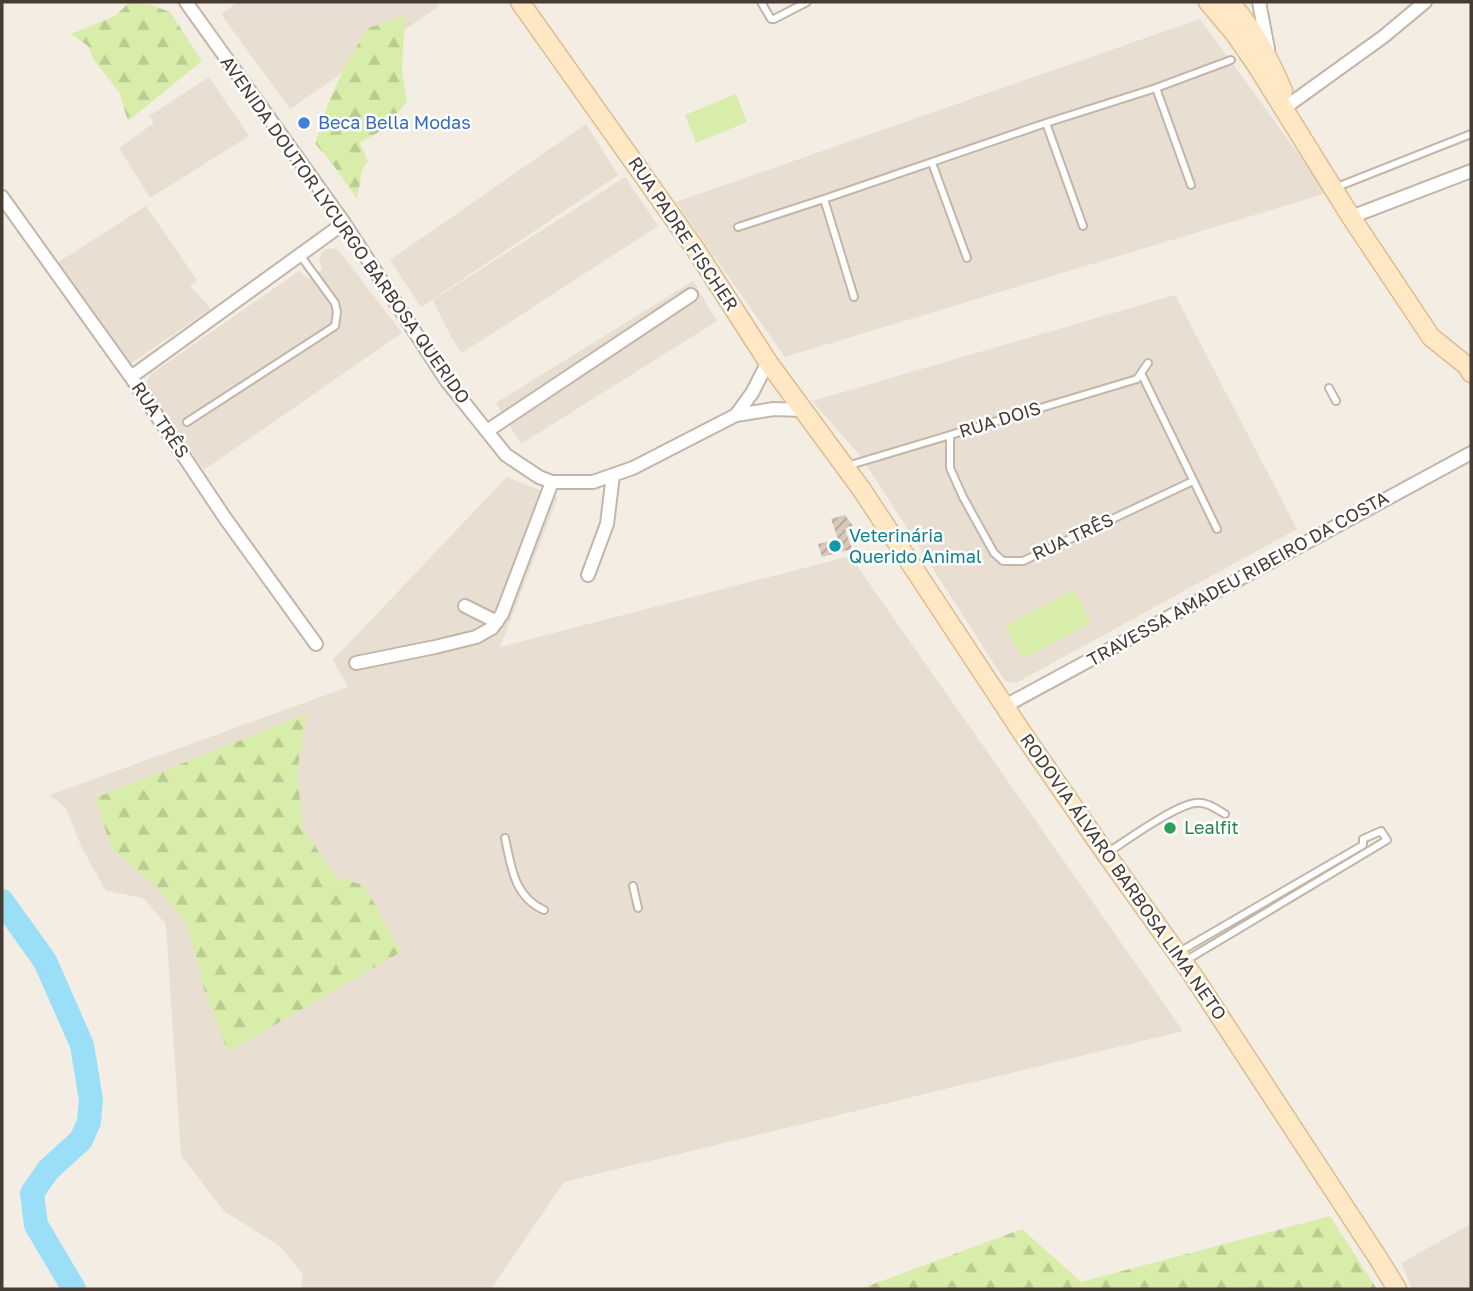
<svg xmlns="http://www.w3.org/2000/svg" width="1473" height="1291" font-family="'Golos Text',sans-serif">
	<defs>
		<pattern id="forest-firs" width="22" height="20" patternUnits="userSpaceOnUse" patternTransform="scale(1.75)"><rect width="22" height="20" fill="#d8eda9"/><path d="M5 1l3.5 6h-7zM16 11l3.5 6h-7z" fill="#bbcc92"/></pattern>
		<pattern id="building-hatch" width="6" height="6" patternUnits="userSpaceOnUse" patternTransform="scale(1.75)"><rect width="6" height="6" fill="#dac9bb"/><path d="M-1 1l2-2M0 6l6-6M5 7l2-2" fill="none" stroke="#b3a499"/></pattern>
	</defs>
	<rect width="100%" height="100%" fill="#f4ede4"/>
	<!-- residential -->
	<path fill="#e8ded2" d="M238,2H436L439,6L290,109L221,14Z
		M1200,19L1327,193L785,357L676,202Z
		M209,77L249,136L150,198L119,148L154,123L149,116Z
		M586,124L618,175L421,307L390,260Z
		M625,177L658,226L462,353L450,335L433,300Z
		M146,206L197,280L190,286L211,309L128,365L57,263Z
		M331,248L338,250L344,257L402,333L204,470L153,398L147,388V381L151,374L299,271L308,279L322,270L319,260L322,251Z
		M693,281L717,321L521,444L496,403Z
		M1175,295L1297,529L1016,683L1005,681L862,458L812,401Z
		M507,477L558,497L500,647L850,556L1183,1031L564,1182L491,1289H301L303,1275L281,1247L224,1211L181,1155L166,924L143,898L106,891L81,846L66,808L50,795L348,687L333,660Z
		M1471,1224V1289H1412L1401,1263Z"/>
	<!-- forest -->
	<path fill="url(#forest-firs)" d="M130,2L151,5L170,12L202,61L128,121L119,92L94,60L88,46L71,34L115,16Z
		M405,16L402,71L407,102L382,130L360,143L368,161L362,170L357,199L334,166L315,143L328,104L345,66L368,28Z
		M307,714L297,773L303,829L337,878L364,885L401,952L228,1052L204,989L188,926L158,888L112,849L95,798Z
		M1330,1216L1377,1289H860L1022,1229L1081,1282Z"/>
	<!-- garden -->
	<path fill="#d8eda9" d="M736,94L747,122L696,143L685,115Z
		M1074,590L1091,623L1023,659L1005,626Z"/>
	<g fill="none" stroke-linecap="round" stroke-linejoin="round">
		<!-- river -->
		<path stroke="#9adef7" stroke-width="24" d="M2,901L45,961L82,1045L91,1100L89,1122L81,1140L48,1170L32,1193L36,1225L74,1289"/>
	</g>
	<!-- building -->
	<path fill="url(#building-hatch)" d="M845,515L853,526L845,529L852,549L822,557L818,544L838,539L831,519Z"/>
	<g fill="none" stroke-linecap="round" stroke-linejoin="round">
		<defs>
			<path id="service" d="M761,2L771,19H774L807,2
				M1156,88L1191,185
				M1046,123L1083,226
				M932,163L967,258
				M1337,187L1471,134
				M824,199L854,297
				M738,227L824,199L1046,123L1156,88L1231,60
				M1141,373L1217,529
				M1329,388L1336,401
				M187,422L335,326L337,312L335,303L300,255
				M950,435V468L963,497L994,553L1003,561H1023L1193,481
				M847,466L1137,379L1148,363
				M505,838C511,866 514,897 544,910
				M1107,853C1127,840 1174,806 1195,803C1206,801 1216,809 1225,814
				M633,886L638,908
				M1179,952L1363,845V839L1381,831L1387,840L1185,961"/>
			<path id="minor" d="M186,2L344,223L446,380L506,455L539,477L552,482H593L633,468L736,415L774,409L803,410
				M1259,2L1268,49
				M1283,109L1383,37L1425,2
				M2,197L131,377L225,518L316,644
				M1351,217L1471,171
				M131,377L344,223
				M736,415L752,393L768,362
				M487,431L691,295
				M588,575L607,524L613,475
				M465,606L497,622
				M356,663L435,647L476,637L492,628L502,614L552,482
				M1005,706L1471,453"/>
			<path id="secondary" d="M520,2L696,250L768,362L862,490L1023,734L1106,854L1192,974L1378,1258L1397,1289
				M1208,2L1235,34L1257,66L1351,217L1431,337L1467,366L1471,373
				M1230,2C1254,30 1269,58 1283,91"/>
		</defs>
		<!-- service casing -->
		<use href="#service" stroke="#c3b6a9" stroke-width="10"/>
		<!-- minor casing -->
		<use href="#minor" stroke="#c3b6a9" stroke-width="16"/>
		<!-- secondary casing -->
		<use href="#secondary" stroke="#dcbd91" stroke-width="21"/>
		<!-- service -->
		<use href="#service" stroke="#fff" stroke-width="6"/>
		<!-- minor -->
		<use href="#minor" stroke="#fff" stroke-width="12"/>
		<!-- secondary -->
		<use href="#secondary" stroke="#ffe8c3" stroke-width="18"/>
	</g>
	<!-- markers -->
	<circle fill="#3f7fe0" stroke="#fff" stroke-width="2.5" cx="304" cy="123" r="7"/>
	<circle fill="#0f9aa8" stroke="#fff" stroke-width="2.5" cx="835" cy="546" r="7"/>
	<circle fill="#2e9e5b" stroke="#fff" stroke-width="2.5" cx="1170" cy="828" r="7"/>
	<g text-anchor="middle" stroke-width="5" stroke-linejoin="round" paint-order="stroke">
		<!-- shop labels -->
		<g font-size="18" fill="#366cbe" stroke="#fff" text-anchor="start">
			<text x="318" y="129">Beca Bella Modas</text>
		</g>
		<!-- street labels -->
		<g font-size="18" fill="#473c33" stroke="#fff">
			<text transform="translate(345 230) rotate(55)" y="6">AVENIDA DOUTOR LYCURGO BARBOSA QUERIDO</text>
			<text transform="translate(683 234) rotate(56)" y="6">RUA PADRE FISCHER</text>
			<text transform="translate(160 420) rotate(56)" y="6">RUA TRÊS</text>
			<text transform="translate(1000 420) rotate(-17)" y="6">RUA DOIS</text>
			<text transform="translate(1073 537) rotate(-25)" y="6">RUA TRÊS</text>
			<text transform="translate(1238 579) rotate(-29)" y="6">TRAVESSA AMADEU RIBEIRO DA COSTA</text>
			<text transform="translate(1123 877) rotate(55)" y="6">RODOVIA ÁLVARO BARBOSA LIMA NETO</text>
		</g>
		<!-- culture labels -->
		<g font-size="18" fill="#0d838f" stroke="#fff" text-anchor="start">
			<text x="849" y="542">Veterinária<tspan x="849" dy="21">Querido Animal</tspan></text>
		</g>
		<!-- leisure labels -->
		<g font-size="18" fill="#27864d" stroke="#fff" text-anchor="start">
			<text x="1184" y="834">Lealfit</text>
		</g>
	</g>
	<!-- border -->
	<rect width="1473" height="1291" fill="none" stroke="#473c33" stroke-width="7"/>
</svg>
